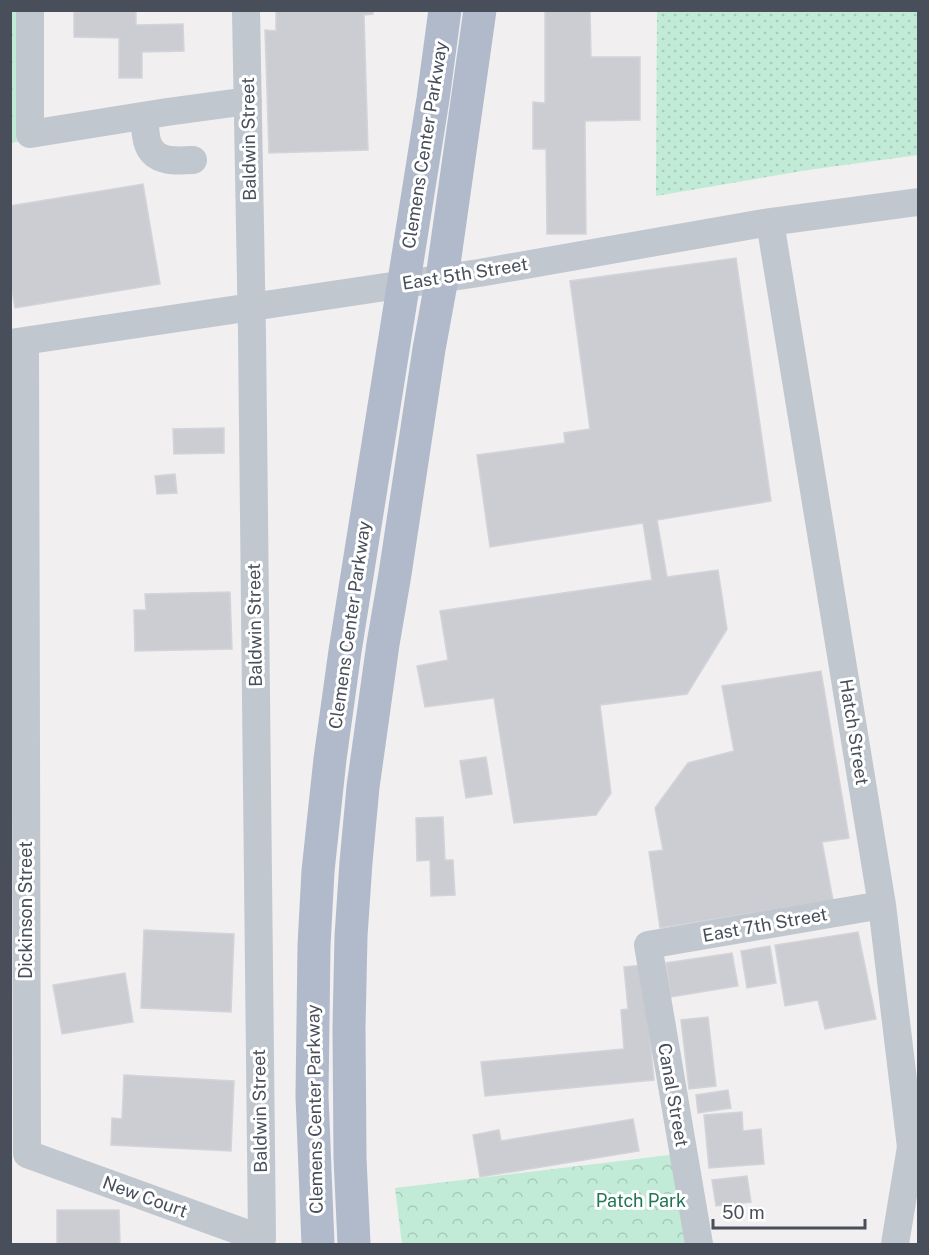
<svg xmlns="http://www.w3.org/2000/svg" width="929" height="1255" font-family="'Public Sans',sans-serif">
	<defs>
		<pattern id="grass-dots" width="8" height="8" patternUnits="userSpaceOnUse" patternTransform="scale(1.5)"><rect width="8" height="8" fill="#c1ebd7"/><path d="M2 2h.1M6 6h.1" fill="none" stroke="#a7cbbb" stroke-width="1.8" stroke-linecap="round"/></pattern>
		<pattern id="park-crowns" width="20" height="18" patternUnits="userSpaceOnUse" patternTransform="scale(1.5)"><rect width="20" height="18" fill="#c1ebd7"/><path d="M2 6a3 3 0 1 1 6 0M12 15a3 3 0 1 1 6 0" fill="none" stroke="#a7cbbb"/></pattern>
	</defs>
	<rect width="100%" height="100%" fill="#f1efef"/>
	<!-- grass -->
	<path fill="url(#grass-dots)" d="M657,11H918V155L808,170L656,196Z"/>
	<!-- park -->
	<path fill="url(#park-crowns)" d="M11,11H24L23,141L11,143Z
		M678,1154L689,1244H402L395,1188Z"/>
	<!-- building -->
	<path fill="#cccdd3" stroke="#d3d4d9" stroke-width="1.5" d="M115,10H136V25L183,24L184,51L142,52V78H119V38L74,37V12Z
		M276,10H373V14L364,15L368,150L269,153L265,30L276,31Z
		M545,10H590L591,57H640V120L585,121L586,234H547L546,149H533V102L545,103Z
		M143,184L160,284L15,308L10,278V206Z
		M736,258L771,501L657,520L667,577L718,570L727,629L687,694L600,705L611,793L596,815L514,823L494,698L425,707L417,666L448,660L440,611L652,580L643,523L490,547L477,455L565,443L564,433L590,429L570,281Z
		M224,428V453L174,454L173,429Z
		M175,474L177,493L157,494L155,476Z
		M230,592L232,649L135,651L134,610H146L145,594Z
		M821,671L849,838L822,842L833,900L660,928L649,852L663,850L655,808L688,763L734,751L722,686Z
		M486,757L492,794L466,798L460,761Z
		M443,817L445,860H453L455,895L431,896L430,860L417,861L416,818Z
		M144,930L234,934L231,1012L141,1008Z
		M858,932L876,1019L825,1029L818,1000L785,1006L775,945Z
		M770,946L776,983L747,988L741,951Z
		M732,953L738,986L671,997L666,963Z
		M643,965L654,1080L485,1096L481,1062L624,1049L621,1010L628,1009L624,967Z
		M125,973L133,1022L62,1034L53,985Z
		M708,1017L716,1086L689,1089L681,1020Z
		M124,1075L234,1081L231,1151L111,1145L112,1118L122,1119Z
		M728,1090L731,1108L698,1113L696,1095Z
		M742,1112L743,1131L761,1129L764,1164L709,1168L704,1115Z
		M633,1119L639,1151L480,1177L473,1135L499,1130L501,1141Z
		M747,1176L751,1202L716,1206L712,1180Z
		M57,1210H119L120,1244H57Z"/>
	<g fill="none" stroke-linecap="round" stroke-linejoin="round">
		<!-- minor -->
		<path stroke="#c0c7cf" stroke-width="28" d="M30,10V134L167,112L248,101
			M144,116C145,124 145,136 148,144C155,163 177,161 193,160
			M770,222L882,905L911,1147L895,1244
			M25,341L27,1154L262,1239L252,335L246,10
			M10,343L479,273L770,222L918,202
			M699,1244L648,945L882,905"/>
		<!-- major -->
		<path stroke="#b0bacb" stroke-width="33" d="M318,1244L312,1096L314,946L318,871L330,759L345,651L433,99L445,10
			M354,1244L350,1158L349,1028L351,936L356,862L363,787L383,644L395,574L429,349L442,278L480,10"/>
	</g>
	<g text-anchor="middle" stroke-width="6" stroke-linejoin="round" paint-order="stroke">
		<!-- street labels -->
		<g font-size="18" fill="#484f5a" stroke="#fff">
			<text transform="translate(249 139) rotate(-91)" y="6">Baldwin Street</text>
			<text transform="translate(425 145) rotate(-81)" y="6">Clemens Center Parkway</text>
			<text transform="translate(465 274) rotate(-9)" y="6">East 5th Street</text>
			<text transform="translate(255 625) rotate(-91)" y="6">Baldwin Street</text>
			<text transform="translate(350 625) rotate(-82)" y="6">Clemens Center Parkway</text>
			<text transform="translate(854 732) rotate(81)" y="6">Hatch Street</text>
			<text transform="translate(26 910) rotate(-90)" y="6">Dickinson Street</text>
			<text transform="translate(765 925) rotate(-10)" y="6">East 7th Street</text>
			<text transform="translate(673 1095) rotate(80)" y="6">Canal Street</text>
			<text transform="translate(315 1109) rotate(-91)" y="6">Clemens Center Parkway</text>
			<text transform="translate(260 1111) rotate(-91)" y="6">Baldwin Street</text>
			<text transform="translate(145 1197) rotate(20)" y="6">New Court</text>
		</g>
		<!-- park labels -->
		<g font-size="18" fill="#1f7556" stroke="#fff">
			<text x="641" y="1207">Patch Park</text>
		</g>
	</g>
	<!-- border -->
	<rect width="929" height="1255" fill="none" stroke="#484f5a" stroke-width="24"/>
	<!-- scale -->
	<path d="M713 1219v9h152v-9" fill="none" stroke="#484f5a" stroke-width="3"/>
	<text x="722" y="1219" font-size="18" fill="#484f5a" stroke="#ffffff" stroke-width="4.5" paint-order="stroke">50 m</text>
</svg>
